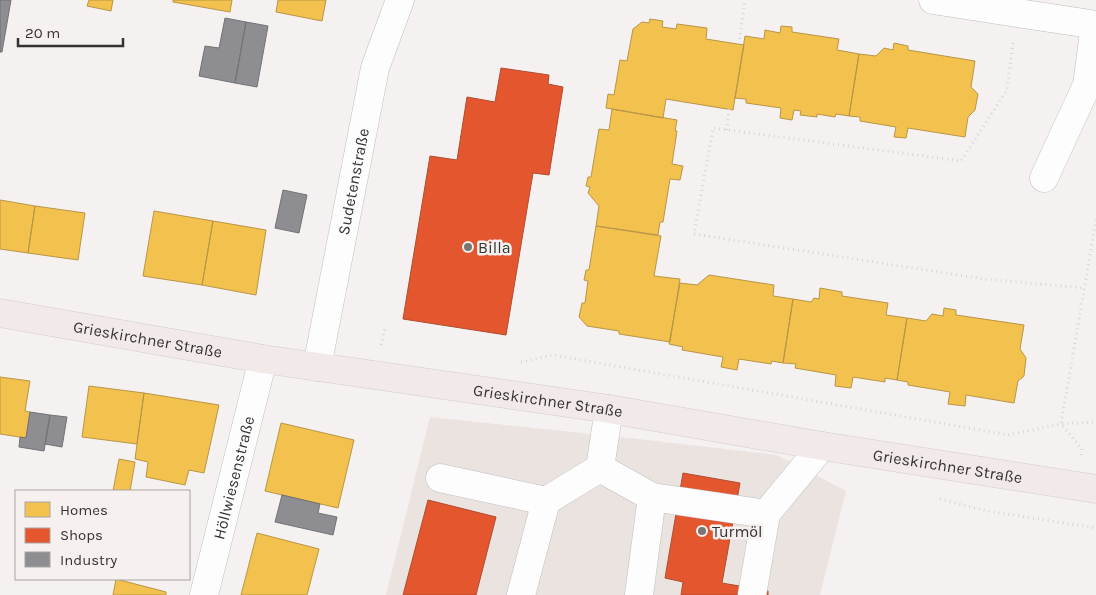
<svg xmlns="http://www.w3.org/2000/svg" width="1096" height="595" font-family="Karla,sans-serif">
	<rect width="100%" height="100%" fill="#f4f1f0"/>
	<!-- built -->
	<path fill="#ebe3e0" d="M430,417L629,438L777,455L846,491L820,595H386Z"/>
	<!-- homes -->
	<path fill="#f2c14e" stroke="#b99646" d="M89,0H113L111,11L87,6Z
		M173,0H232L230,12L173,2Z
		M278,0H326L322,21L276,12Z
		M650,19L663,21L662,27L676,29L677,24L707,28L706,39L744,45L733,110L666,99L663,118L606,108L608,94L614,95L620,60L627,61L633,29L642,22L649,23Z
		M781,26L792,27V32L839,39L837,50L859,54L849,116L836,114L835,117L817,114V117L800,115L801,111L794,110L792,120L780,118L781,108L746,103V99L735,98L745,36L764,39L765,30L780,33Z
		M894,43L908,46V50L975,61L971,87L978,94L975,110L968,117L965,137L908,128L906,138L894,137L896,127L860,121V117L849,116L859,54L876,56L884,48L893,50Z
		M612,109L677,120L675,131H677L672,164L683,166L680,180L670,179L663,222H660L658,235L596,226L599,206L588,193L590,187L586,186L588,177H591L599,129L609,130Z
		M0,200L35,206L28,253L0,249Z
		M35,206L85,213L78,260L28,253Z
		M154,211L213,221L202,285L143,276Z
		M213,221L266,230L256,295L202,285Z
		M596,226L661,236L654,276L680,279L670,342L619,334V331L587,326L579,317L582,303H585L588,281L584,280L586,270H589Z
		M709,275L774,285L773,296L793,299L783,363L772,361L771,364L739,359L737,370L721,367L723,357L682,350L683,347L669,344L680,283L697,285Z
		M820,288L842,292V296L888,303L886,315L907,318L897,380L885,378V382L853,377L851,388L835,386L836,375L795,368L796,364L783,363L793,299L811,302L814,298L819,299Z
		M944,308L956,310V315L1024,325L1020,349L1026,358L1024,376L1018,381L1014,403L966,395L965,406L948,404L950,392L908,385V382L897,380L907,318L926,321L932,314L943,316Z
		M0,377L30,381L25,411L30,412L26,438L0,434Z
		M89,386L144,393L137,444L82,437Z
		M144,393L219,405L204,473L189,470L185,485L146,477L148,462L135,459Z
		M281,423L354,440L338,508L265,491Z
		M119,459L135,462L130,491H113Z
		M257,533L319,549L307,595H241Z
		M116,579L166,592V595H113Z"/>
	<!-- shops -->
	<path fill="#e4572e" stroke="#b04c2f" d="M501,68L549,75L548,84L563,87L549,175L533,173L506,335L403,319L430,156L457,160L467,97L495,102Z
		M683,473L740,483L722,583L768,591V595H681L683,582L665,578Z
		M428,500L496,517L476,595H403Z"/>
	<!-- industry -->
	<path fill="#8d8d92" stroke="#737275" d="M0,0H11L2,52H0Z
		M225,18L246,22L235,83L199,76L205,46L219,48Z
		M246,22L268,26L257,87L235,83Z
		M283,190L307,195L299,233L275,228Z
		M30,412L50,415L44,451L19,447L20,437L26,438Z
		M50,415L67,417L62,447L45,444Z
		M282,495L320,504L318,513L337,517L333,535L275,522Z"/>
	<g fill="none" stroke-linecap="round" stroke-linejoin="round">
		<defs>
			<g id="minor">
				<path d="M933,0L1096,25"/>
				<path d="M1044,178L1087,85L1095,25"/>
				<path id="s1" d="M317,367L375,68L400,0"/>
				<path d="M609,409L600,468L652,497L766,514L822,446"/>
				<path d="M440,478L546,501L600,468"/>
				<path id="s2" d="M204,595L263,359"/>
				<path d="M521,595L546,501"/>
				<path d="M639,595L652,497"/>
				<path d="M752,595L766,514"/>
			</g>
			<g id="major">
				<path id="s3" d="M0,313L263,359L609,409L822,446L1096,489"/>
			</g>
		</defs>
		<!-- minor casing -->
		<use href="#minor" stroke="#c1bebe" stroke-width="29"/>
		<!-- major casing -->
		<use href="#major" stroke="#cfcdcc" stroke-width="29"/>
		<!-- path -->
		<path stroke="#d6d6d6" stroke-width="3" stroke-dasharray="1 4" stroke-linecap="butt" d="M1013,43L1007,90L961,161L713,128L694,234L984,279L1084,288
			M739,44L745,0
			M727,130L729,109
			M381,345L385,328
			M521,362L553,355L1008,435L1061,424L1096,422
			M1081,455L1082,449L1061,424L1096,220
			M940,499L987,511L1096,528"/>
		<!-- minor -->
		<use href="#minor" stroke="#fdfdfd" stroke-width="28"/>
		<!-- major -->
		<use href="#major" stroke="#f2eae9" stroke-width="28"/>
	</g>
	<!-- markers -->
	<g fill="#787674" stroke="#f6f0ee" stroke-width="2">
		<circle cx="468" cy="247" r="5"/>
		<circle cx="702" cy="531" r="5"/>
	</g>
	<g text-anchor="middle" stroke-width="5" stroke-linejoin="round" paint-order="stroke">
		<!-- street labels -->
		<g font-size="16" fill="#353332" stroke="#f6f0ee">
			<text dy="6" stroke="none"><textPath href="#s1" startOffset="189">Sudetenstraße</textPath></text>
			<text dy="6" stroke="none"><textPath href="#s3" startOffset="150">Grieskirchner Straße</textPath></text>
			<text dy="6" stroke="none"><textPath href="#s3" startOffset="555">Grieskirchner Straße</textPath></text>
			<text dy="6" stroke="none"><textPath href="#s3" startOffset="960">Grieskirchner Straße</textPath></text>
			<text dy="6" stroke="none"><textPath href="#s2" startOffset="121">Höllwiesenstraße</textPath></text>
		</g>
		<!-- poi labels -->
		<g font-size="16" fill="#353332" stroke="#f6f0ee" text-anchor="start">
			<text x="478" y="253">Billa</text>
			<text x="712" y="537">Turmöl</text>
		</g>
	</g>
	<!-- legend -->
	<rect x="15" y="490" width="175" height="90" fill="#f6f0ee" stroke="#a9a4a3"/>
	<rect x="25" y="502" width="25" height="15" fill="#f2c14e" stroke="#a9a4a3"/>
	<text x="60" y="515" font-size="15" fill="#353332">Homes</text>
	<rect x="25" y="528" width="25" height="15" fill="#e4572e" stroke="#a9a4a3"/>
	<text x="60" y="540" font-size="15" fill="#353332">Shops</text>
	<rect x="25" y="552" width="25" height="15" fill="#8d8d92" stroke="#a9a4a3"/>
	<text x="60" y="565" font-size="15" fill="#353332">Industry</text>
	<!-- scale -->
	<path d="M18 38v8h105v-8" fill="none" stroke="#353332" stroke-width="2.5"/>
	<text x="25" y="38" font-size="15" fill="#353332" stroke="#f6f0ee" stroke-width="4" paint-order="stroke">20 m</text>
</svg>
